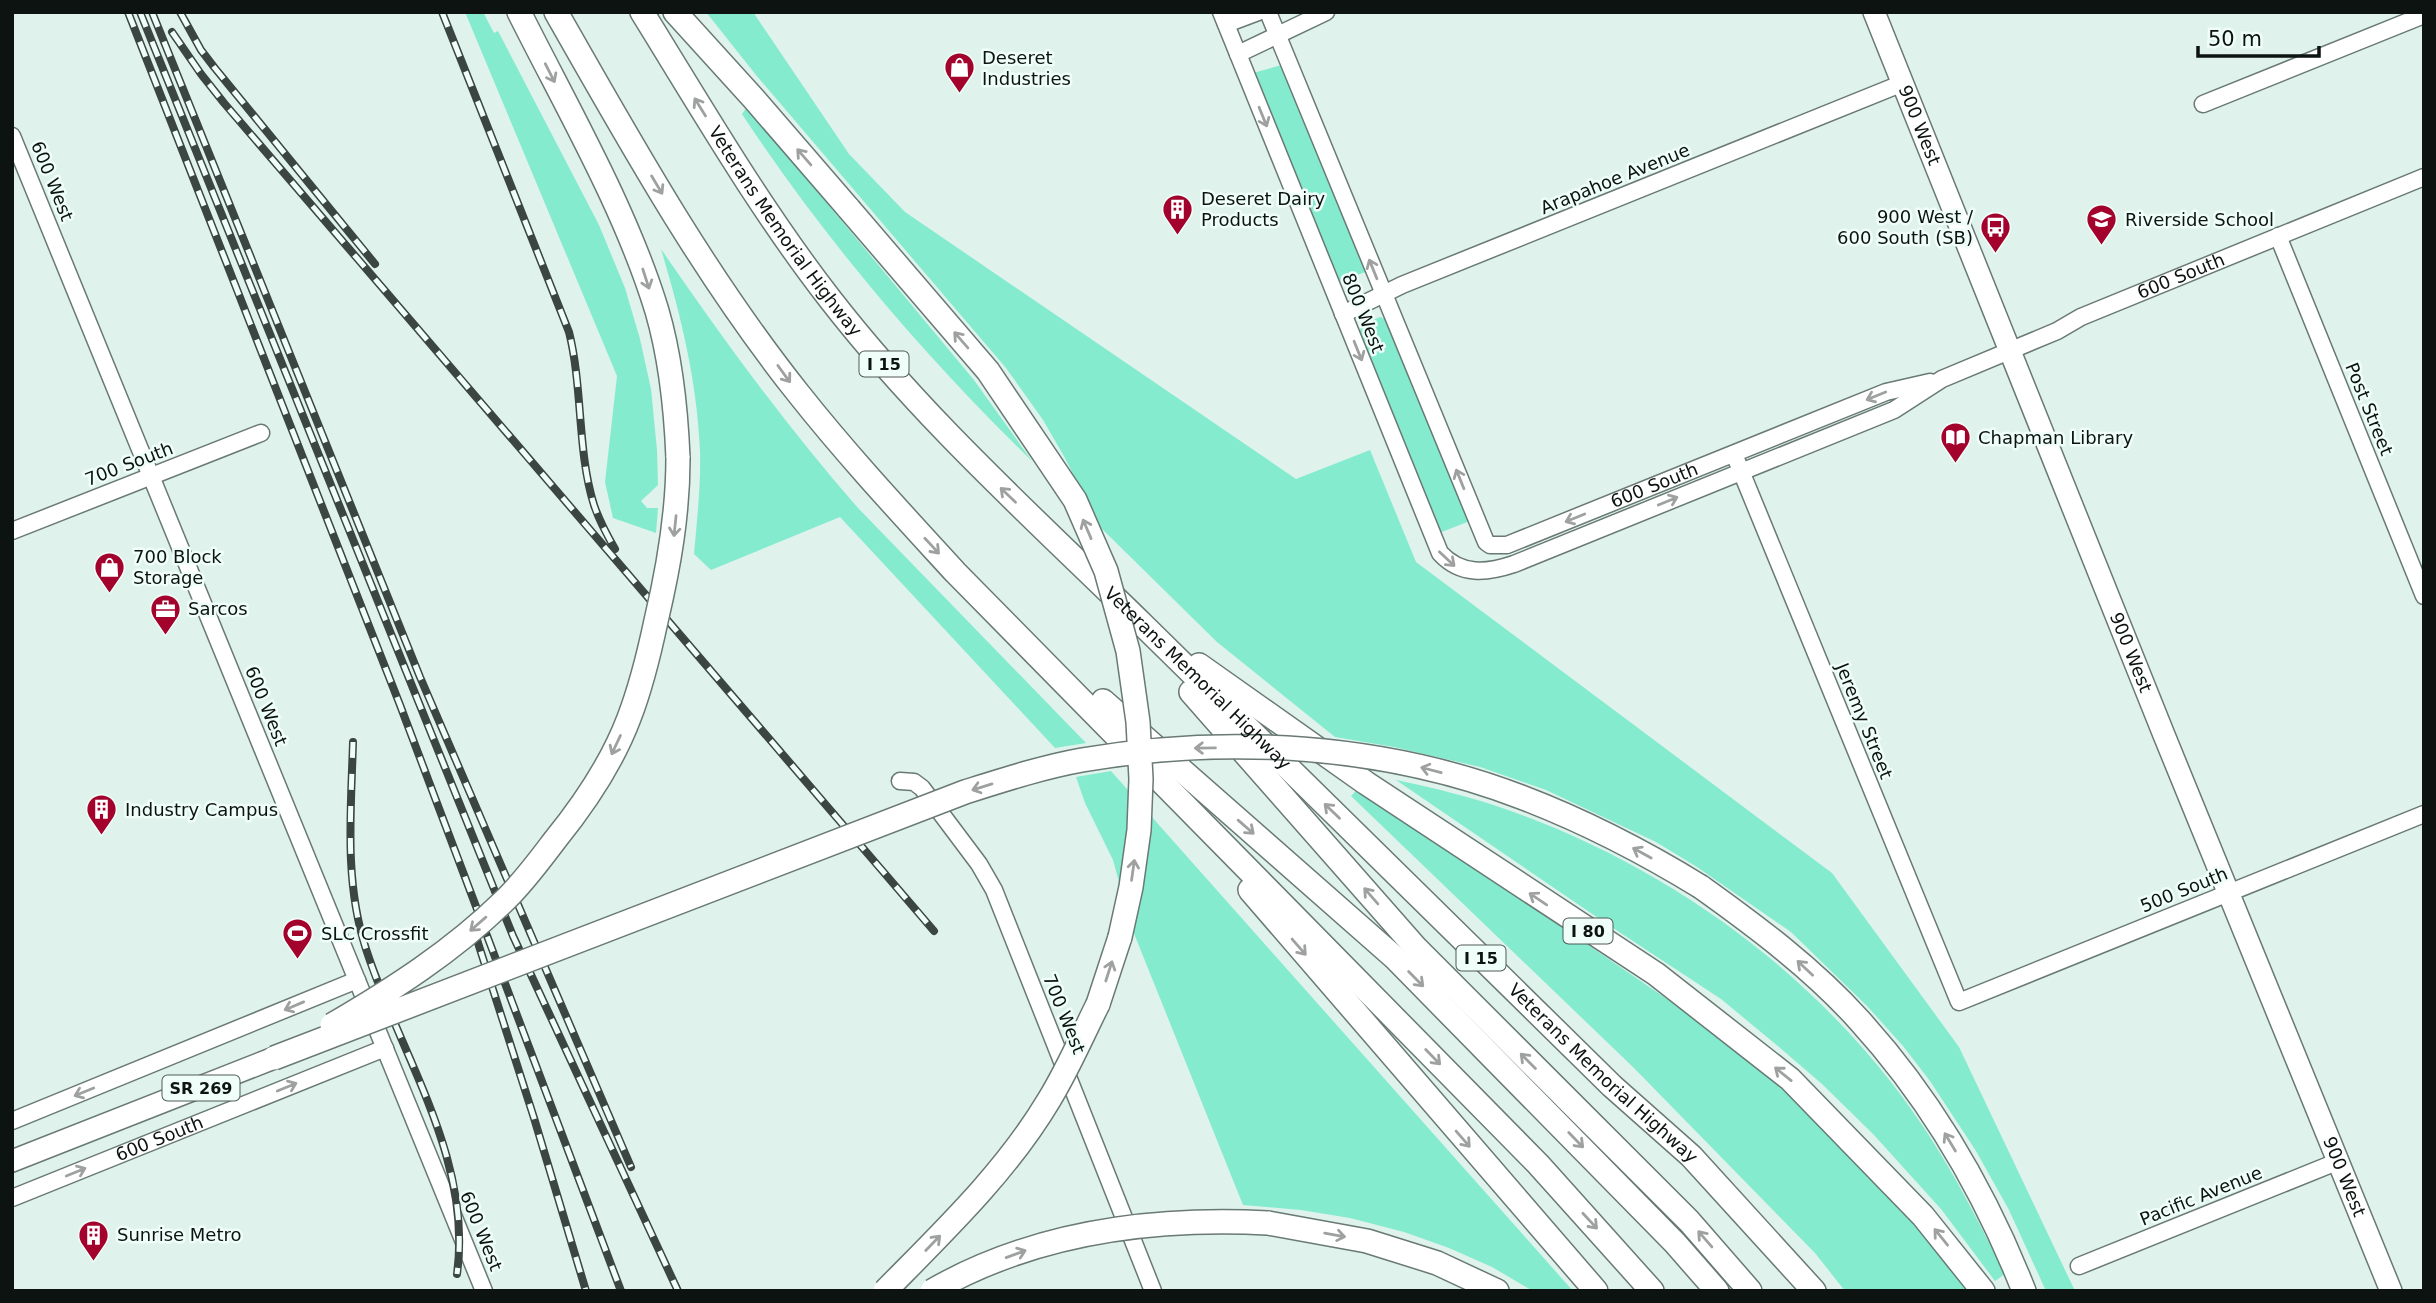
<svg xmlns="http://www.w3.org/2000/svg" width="2436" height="1303" font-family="'DejaVu Sans',sans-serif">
	<rect width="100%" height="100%" fill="#dff2ec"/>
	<!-- green -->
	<path fill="#84ebcf" d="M465,12H483L494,33L498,31L599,225L625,288L640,339L651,389L657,450L658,485L641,501L647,508H658L656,533L613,518L605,482L617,376Z
		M706,12H753L849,154L905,212L1296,479L1370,450L1416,562L1832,873L1959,1047L2075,1291H2046L2009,1210L1976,1151L1930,1081L1903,1046L1867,1006L1791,932L1697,867L1656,842L1546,790L1480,767L1394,747L1335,737L1217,642L1098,525L1065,458L1043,420L1006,368L756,75Z
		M1285,64L1368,271L1338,282L1253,73Z
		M747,107L974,380L1032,461C925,357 824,239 742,114Z
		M661,249C723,339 786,426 858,508L1086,743L1055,748L840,517L711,570L694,554C697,520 701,485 700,451C697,381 681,316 661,249Z
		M1380,317L1386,319L1470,521L1439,533L1359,332L1362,325Z
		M1111,771L1573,1291H1533L1492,1267L1449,1248L1404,1232L1350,1218L1301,1210L1243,1205L1131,926L1113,860L1085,803L1076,777Z
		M1396,780C1434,788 1472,797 1508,810C1683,872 1843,993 1940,1153C1964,1192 1984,1233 2005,1274L1995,1281L1941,1209L1873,1134L1822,1084L1779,1047L1721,999L1604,922Z
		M1359,788L1680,1008L1754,1064L1816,1119L1900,1204L1967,1291H1845L1815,1253L1634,1068L1351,796Z"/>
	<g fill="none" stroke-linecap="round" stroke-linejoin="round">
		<defs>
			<g id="minor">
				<path id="s1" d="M1221,12L1440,553C1461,576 1487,573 1514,564L1894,410L1942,379L2057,331L2081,317L2424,177"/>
				<path id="s2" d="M1268,12L1486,542L1490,545H1507L1886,392L1930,382"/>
				<path d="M1226,24L1258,12"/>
				<path d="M1238,54L1326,12"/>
				<path d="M2203,104L2424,15"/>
				<path d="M12,136L484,1291"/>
				<path d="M2278,236L2424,596"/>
				<path d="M1343,314L1402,285L1903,83"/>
				<path d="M1734,454L1959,1002L2424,814"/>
				<path d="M12,531L261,433"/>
				<path d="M900,781L914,782L922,788L979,864L994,890L1153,1291"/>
				<path d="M12,1121L357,980"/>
				<path id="s3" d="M12,1198L385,1048"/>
				<path d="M2079,1266L2339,1161"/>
			</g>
			<g id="major">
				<path id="s4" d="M1874,12L2164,735L2391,1291"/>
				<path d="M12,1161L274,1058"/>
			</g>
			<g id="highway">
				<path d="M519,12C567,108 626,209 657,311C671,359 676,409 678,458"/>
				<path d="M556,12C630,142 704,275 798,393C847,455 901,513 955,572L1538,1164L1652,1291"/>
				<path id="s5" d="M642,12C702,109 760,209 830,299C923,419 1035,519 1143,625C1300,778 1456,932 1612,1086L1691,1156L1814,1291"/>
				<path d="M675,12L754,99L849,209"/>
				<path d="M1199,665L1366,783L1656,974L1790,1079L1923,1216L1983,1291"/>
				<path d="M1191,692L1417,949L1689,1221L1750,1291"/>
				<path d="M1103,701L1394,957L1675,1243L1717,1291"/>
				<path d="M1701,887C1757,927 1813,969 1859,1020C1931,1099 1985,1192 2024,1291"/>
				<path d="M1250,890L1596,1291"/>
				<path d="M1098,1004L1120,937"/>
				<path d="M1268,1223L1367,1241L1437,1263L1497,1291"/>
			</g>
		</defs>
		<!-- minor casing -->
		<use href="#minor" stroke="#697974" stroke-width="19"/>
		<!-- major casing -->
		<use href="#major" stroke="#697974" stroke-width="24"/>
		<!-- highway casing -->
		<use href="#highway" stroke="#697974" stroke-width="26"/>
		<!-- minor -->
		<use href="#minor" stroke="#fff" stroke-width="16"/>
		<!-- major -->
		<use href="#major" stroke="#fff" stroke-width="21"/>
		<!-- highway -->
		<use href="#highway" stroke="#fff" stroke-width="23"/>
		<defs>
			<path id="rail" d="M128,12L400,705L621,1291
				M140,12L513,936L678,1291
				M152,12L420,677L631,1167
				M180,12L201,50L214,67L375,264
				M442,12L569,332C583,388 577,451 594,505C599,520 607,535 615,549
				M172,32L201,74L224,103L934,931
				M353,742C351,811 344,882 366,949C400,1055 473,1158 457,1274
				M471,921L534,1118L586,1291"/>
		</defs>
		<!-- rail casing -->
		<use href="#rail" stroke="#3b4542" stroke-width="8"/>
		<!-- rail -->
		<use href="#rail" stroke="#effef9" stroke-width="5" stroke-dasharray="16" stroke-linecap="butt"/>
		<defs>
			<path id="highway-bridge" d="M849,209L988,371L1075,500L1106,571L1128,651L1138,722L1141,779L1139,830L1131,887L1120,937
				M332,1025C392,990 453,951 504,901C523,883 539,861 555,840C585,803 612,763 629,718C641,687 649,654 656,621C669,566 678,514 678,458
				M274,1058L965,792C1003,780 1043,767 1082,760C1227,735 1383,744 1521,797C1584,821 1644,852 1701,887
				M885,1291C944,1231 1006,1172 1049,1100C1068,1069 1082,1036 1098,1004
				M932,1291C1033,1233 1152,1217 1268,1223"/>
		</defs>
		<!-- highway-bridge casing -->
		<use href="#highway-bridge" stroke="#697974" stroke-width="26" stroke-linecap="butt"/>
		<!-- highway-bridge -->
		<use href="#highway-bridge" stroke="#fff" stroke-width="23"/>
	</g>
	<!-- one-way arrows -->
	<defs><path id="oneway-shaft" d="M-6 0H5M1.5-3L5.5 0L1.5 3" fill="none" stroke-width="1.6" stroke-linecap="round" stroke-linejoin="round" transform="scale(1.75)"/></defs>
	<g stroke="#9ea1a0">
		<use href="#oneway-shaft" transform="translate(550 73) rotate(63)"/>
		<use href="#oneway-shaft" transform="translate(700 107) rotate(-122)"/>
		<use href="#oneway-shaft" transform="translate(1263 117) rotate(68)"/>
		<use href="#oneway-shaft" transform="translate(804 157) rotate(-131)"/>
		<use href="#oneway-shaft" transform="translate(657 185) rotate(59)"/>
		<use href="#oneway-shaft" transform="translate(1373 269) rotate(-112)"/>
		<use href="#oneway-shaft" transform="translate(646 279) rotate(72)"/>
		<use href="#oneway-shaft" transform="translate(961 340) rotate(-131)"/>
		<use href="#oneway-shaft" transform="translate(1358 351) rotate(68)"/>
		<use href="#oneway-shaft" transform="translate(784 374) rotate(54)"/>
		<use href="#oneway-shaft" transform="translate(1876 396) rotate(158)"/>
		<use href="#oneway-shaft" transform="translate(1460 479) rotate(-112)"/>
		<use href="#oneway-shaft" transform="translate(1008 495) rotate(-136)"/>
		<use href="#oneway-shaft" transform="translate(1668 501) rotate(-22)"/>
		<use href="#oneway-shaft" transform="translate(1575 518) rotate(158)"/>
		<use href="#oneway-shaft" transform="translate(675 526) rotate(96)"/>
		<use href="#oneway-shaft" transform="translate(1087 529) rotate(-113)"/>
		<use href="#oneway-shaft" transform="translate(932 546) rotate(47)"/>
		<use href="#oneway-shaft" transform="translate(1447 559) rotate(43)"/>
		<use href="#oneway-shaft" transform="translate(616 745) rotate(115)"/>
		<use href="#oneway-shaft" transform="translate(1205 748) rotate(179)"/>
		<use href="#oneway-shaft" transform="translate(1431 770) rotate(-165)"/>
		<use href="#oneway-shaft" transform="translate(982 787) rotate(163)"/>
		<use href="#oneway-shaft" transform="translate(1332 811) rotate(-136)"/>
		<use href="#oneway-shaft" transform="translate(1246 827) rotate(41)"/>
		<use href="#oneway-shaft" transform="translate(1642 853) rotate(-151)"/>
		<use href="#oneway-shaft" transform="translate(1133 870) rotate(-82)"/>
		<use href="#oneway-shaft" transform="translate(1371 896) rotate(-131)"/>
		<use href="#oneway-shaft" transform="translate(1538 899) rotate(-146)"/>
		<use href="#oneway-shaft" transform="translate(478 924) rotate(139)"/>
		<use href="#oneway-shaft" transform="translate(1299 947) rotate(49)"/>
		<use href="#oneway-shaft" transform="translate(1805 968) rotate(-137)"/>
		<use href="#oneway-shaft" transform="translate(1109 971) rotate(-72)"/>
		<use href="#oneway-shaft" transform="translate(1416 979) rotate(45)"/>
		<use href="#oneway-shaft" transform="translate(294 1006) rotate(157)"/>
		<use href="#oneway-shaft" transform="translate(1433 1057) rotate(46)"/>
		<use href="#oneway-shaft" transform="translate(1528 1061) rotate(-135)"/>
		<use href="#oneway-shaft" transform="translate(1783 1074) rotate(-141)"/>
		<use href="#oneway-shaft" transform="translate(287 1087) rotate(-22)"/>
		<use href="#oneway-shaft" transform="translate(84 1092) rotate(158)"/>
		<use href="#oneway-shaft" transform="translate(1463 1139) rotate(49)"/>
		<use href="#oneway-shaft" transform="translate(1576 1140) rotate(46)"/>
		<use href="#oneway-shaft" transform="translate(1950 1142) rotate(-121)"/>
		<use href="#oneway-shaft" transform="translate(76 1172) rotate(-22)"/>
		<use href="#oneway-shaft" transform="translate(1590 1221) rotate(47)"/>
		<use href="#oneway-shaft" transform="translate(1335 1235) rotate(10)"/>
		<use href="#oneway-shaft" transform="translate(1941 1237) rotate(-129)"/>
		<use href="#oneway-shaft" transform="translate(1705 1239) rotate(-131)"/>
		<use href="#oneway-shaft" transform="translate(933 1243) rotate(-46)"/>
		<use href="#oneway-shaft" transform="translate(1016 1254) rotate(-20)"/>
	</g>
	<!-- icons -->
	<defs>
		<symbol id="shop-pin" viewBox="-11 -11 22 30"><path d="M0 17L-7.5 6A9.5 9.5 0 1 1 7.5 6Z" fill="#a2022c" stroke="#effef9"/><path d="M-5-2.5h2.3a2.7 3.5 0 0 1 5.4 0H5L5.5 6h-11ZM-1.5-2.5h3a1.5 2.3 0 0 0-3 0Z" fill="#fff"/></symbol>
		<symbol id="building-pin" viewBox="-11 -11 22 30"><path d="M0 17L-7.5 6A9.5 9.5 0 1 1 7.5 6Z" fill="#a2022c" stroke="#effef9"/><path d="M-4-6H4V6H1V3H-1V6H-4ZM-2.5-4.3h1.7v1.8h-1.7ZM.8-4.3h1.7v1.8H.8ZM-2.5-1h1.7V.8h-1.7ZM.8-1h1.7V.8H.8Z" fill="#fff"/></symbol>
		<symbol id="school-pin" viewBox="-11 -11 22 30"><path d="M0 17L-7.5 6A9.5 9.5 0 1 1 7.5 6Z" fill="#a2022c" stroke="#effef9"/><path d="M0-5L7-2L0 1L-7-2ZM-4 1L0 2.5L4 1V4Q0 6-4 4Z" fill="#fff"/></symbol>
		<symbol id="bus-pin" viewBox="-11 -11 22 30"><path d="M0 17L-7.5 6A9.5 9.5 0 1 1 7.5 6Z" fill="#a2022c" stroke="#effef9"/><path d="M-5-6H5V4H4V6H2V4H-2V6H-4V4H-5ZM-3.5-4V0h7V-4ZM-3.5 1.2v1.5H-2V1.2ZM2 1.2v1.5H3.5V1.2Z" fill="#fff"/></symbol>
		<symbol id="library-pin" viewBox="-11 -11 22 30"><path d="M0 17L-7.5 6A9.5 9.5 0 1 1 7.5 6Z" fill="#a2022c" stroke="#effef9"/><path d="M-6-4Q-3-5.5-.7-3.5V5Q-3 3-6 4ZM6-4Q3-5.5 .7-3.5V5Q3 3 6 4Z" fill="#fff"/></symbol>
		<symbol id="office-pin" viewBox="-11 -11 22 30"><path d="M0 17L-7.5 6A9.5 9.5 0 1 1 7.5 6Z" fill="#a2022c" stroke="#effef9"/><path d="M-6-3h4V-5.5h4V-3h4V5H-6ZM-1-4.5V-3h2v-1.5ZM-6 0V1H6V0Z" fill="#fff"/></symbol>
		<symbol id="stadium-pin" viewBox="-11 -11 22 30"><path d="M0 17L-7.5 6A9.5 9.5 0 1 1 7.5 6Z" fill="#a2022c" stroke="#effef9"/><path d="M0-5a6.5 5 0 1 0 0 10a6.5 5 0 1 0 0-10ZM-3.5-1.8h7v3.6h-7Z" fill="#fff"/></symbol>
	</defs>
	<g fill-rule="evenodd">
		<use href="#shop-pin" x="942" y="50" width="35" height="47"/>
		<use href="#building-pin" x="1160" y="192" width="35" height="47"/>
		<use href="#school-pin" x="2084" y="202" width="35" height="47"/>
		<use href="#bus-pin" x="1978" y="210" width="35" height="47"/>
		<use href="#library-pin" x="1938" y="420" width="35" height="47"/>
		<use href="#shop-pin" x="92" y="550" width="35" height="47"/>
		<use href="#office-pin" x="148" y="592" width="35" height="47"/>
		<use href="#building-pin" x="84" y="792" width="35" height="47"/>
		<use href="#stadium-pin" x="280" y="916" width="35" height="47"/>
		<use href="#building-pin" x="76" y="1218" width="35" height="47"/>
	</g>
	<g text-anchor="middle" stroke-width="5" stroke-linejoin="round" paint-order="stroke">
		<!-- shield labels -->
		<g fill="#effef9" stroke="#505a57" stroke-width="2">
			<rect x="859.5" y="351.5" width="49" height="25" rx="5"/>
			<rect x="1563.5" y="918.5" width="49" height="25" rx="5"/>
			<rect x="1456.5" y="945.5" width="49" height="25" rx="5"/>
			<rect x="162.5" y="1075.5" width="77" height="25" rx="5"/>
		</g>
		<g font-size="16" font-weight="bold" fill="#0c1311">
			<text x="884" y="370">I 15</text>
			<text x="1588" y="937">I 80</text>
			<text x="1481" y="964">I 15</text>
			<text x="201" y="1094">SR 269</text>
		</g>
		<!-- poi labels -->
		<g font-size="18" fill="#0c1311" stroke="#effef9" text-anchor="start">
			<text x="982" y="64">Deseret<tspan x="982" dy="21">Industries</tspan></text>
			<text x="1201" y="205">Deseret Dairy<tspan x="1201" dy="21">Products</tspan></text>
			<text x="1973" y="223" text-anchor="end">900 West /<tspan x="1973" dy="21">600 South (SB)</tspan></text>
			<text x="2125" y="226">Riverside School</text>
			<text x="1978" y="444">Chapman Library</text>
			<text x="133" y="563">700 Block<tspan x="133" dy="21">Storage</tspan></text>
			<text x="188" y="615">Sarcos</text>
			<text x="125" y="816">Industry Campus</text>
			<text x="321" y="940">SLC Crossfit</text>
			<text x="117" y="1241">Sunrise Metro</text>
		</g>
		<!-- street labels -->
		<g font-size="18" fill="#0c1311" stroke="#effef9">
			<text dy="6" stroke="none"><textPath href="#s4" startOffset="122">900 West</textPath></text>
			<text transform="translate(1615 179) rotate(-22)" y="6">Arapahoe Avenue</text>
			<text transform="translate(52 181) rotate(68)" y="6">600 West</text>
			<text dy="6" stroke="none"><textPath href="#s5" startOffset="262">Veterans Memorial Highway</textPath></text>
			<text dy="6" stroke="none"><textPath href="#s1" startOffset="1391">600 South</textPath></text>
			<text transform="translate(1363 313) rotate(68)" y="6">800 West</text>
			<text transform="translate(2369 409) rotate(68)" y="6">Post Street</text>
			<text transform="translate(129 464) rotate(-21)" y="6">700 South</text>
			<text dy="6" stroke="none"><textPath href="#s2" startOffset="754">600 South</textPath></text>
			<text dy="6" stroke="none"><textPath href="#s4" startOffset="690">900 West</textPath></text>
			<text dy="6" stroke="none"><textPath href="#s5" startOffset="872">Veterans Memorial Highway</textPath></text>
			<text transform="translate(266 706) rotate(68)" y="6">600 West</text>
			<text transform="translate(1864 721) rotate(68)" y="6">Jeremy Street</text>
			<text transform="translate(2184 890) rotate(-22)" y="6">500 South</text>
			<text transform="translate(1064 1014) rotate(68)" y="6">700 West</text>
			<text dy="6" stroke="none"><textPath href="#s5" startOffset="1438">Veterans Memorial Highway</textPath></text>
			<text dy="6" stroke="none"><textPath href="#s3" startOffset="159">600 South</textPath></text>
			<text dy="6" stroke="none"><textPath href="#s4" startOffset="1256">900 West</textPath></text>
			<text transform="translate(2201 1196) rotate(-22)" y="6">Pacific Avenue</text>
			<text transform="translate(481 1231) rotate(68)" y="6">600 West</text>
		</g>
	</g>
	<!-- border -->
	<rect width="2436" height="1303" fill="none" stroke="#0c1311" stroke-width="28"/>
	<!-- scale -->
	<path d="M2198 46v10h121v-10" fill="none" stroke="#0c1311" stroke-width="3.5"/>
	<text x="2208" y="46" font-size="21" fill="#0c1311" stroke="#effef9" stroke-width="5" paint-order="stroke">50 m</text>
</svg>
